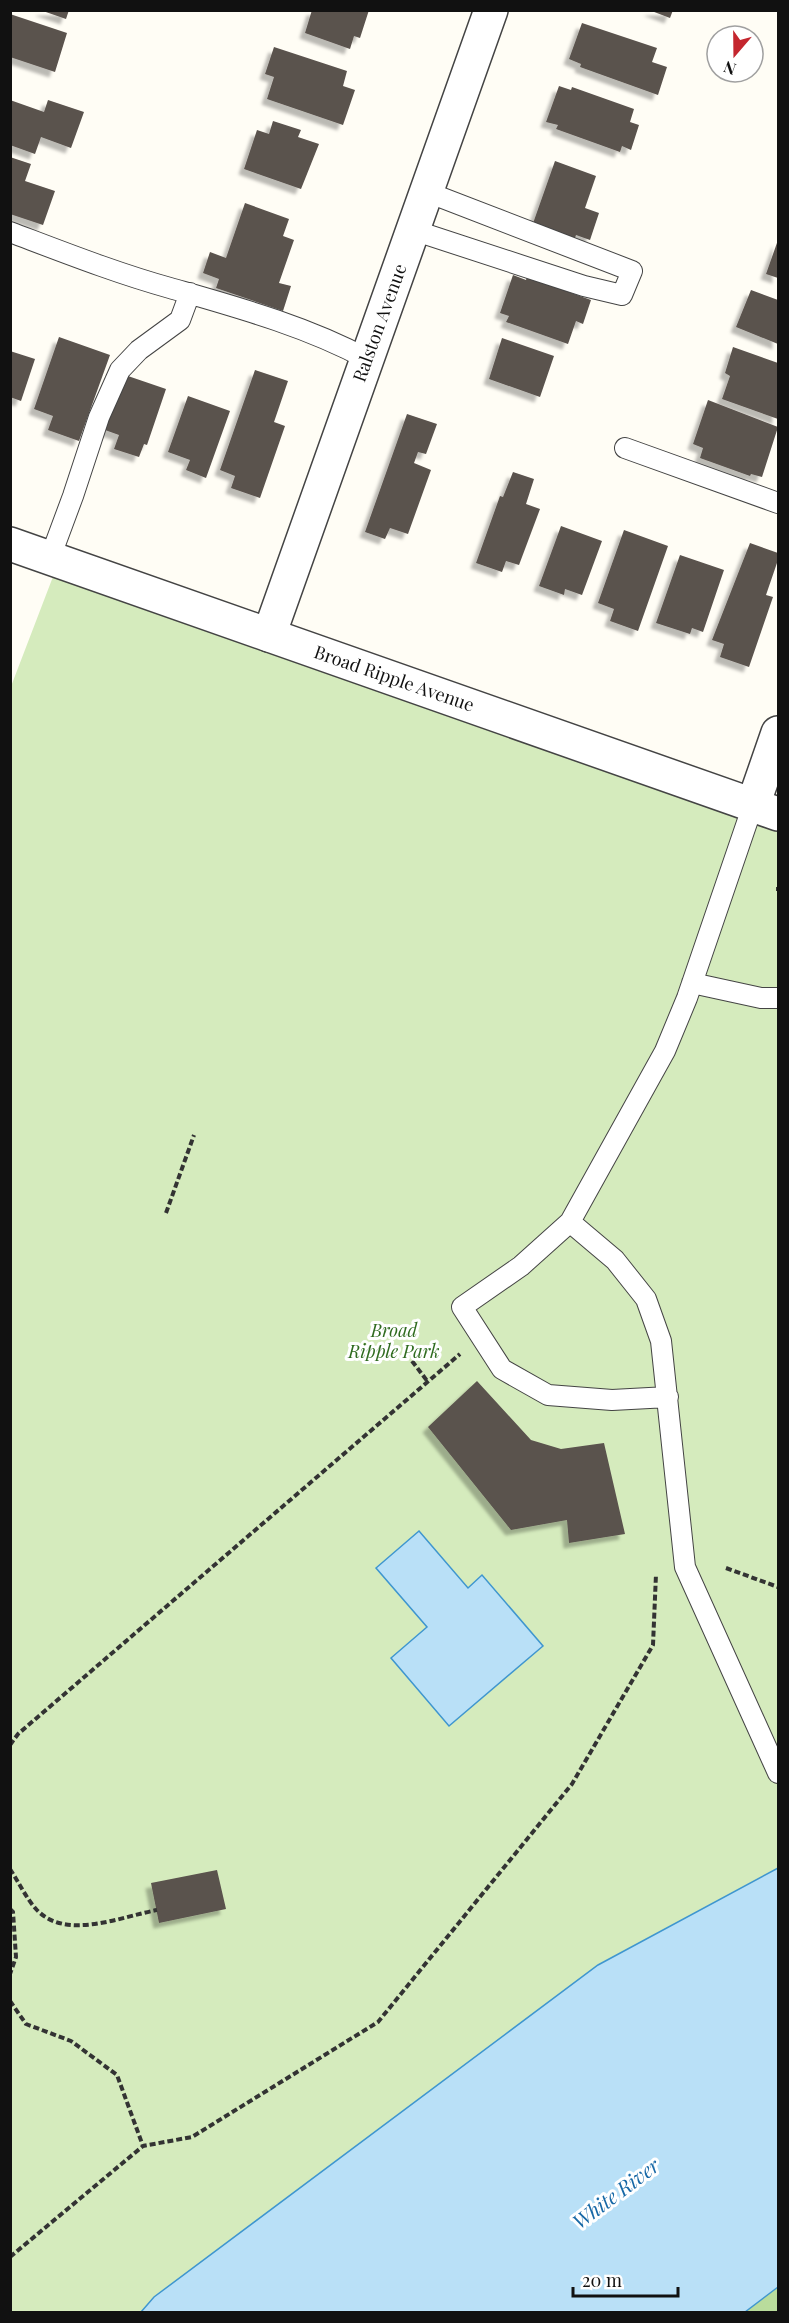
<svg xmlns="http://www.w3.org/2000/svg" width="789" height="2323" font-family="'Playfair Display',serif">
	<defs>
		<filter id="shadow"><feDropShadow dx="-5.5" dy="5.5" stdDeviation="1.5" flood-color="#0004"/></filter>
	</defs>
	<rect width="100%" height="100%" fill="#fffdf5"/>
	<!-- green -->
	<path fill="#d5ebbd" d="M59,561L778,815V1868L598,1965L154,2297L141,2312H11L10,689Z"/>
	<!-- forest -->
	<path fill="#b9dc9c" d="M778,2287V2312H745Z"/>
	<!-- water -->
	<path fill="#b9e0f7" stroke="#3f96cf" stroke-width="1.5" d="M419,1531L468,1588L482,1575L543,1646L449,1726L391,1658L427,1627L376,1568Z
		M778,1868V2287L745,2312H141L154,2297L598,1965Z"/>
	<!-- building -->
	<path fill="#5a524d" filter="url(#shadow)" d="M40,10H69L66,19Z
		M312,10H369L360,38L354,36L350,49L305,33Z
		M649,10H673L670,18Z
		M10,14L67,33L55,72L10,57Z
		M582,23L657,48L652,62L667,67L658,95L580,67L581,64L569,59Z
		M274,47L347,71L343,86L355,90L343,125L267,99L274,77L265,74Z
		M559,86L571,90L572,87L634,109L630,122L639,125L631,150L622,146L620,152L556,129L558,125L546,122Z
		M10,100L44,112L48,100L84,112L71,148L41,137L35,154L10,145Z
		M273,121L301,130L298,137L319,144L301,189L244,169L257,130L269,134Z
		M10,157L31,164L25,181L55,191L43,225L10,214Z
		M555,161L596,176L585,208L599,213L590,240L576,235L573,244L531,229Z
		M245,203L289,219L283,236L294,240L279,283L291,286L283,311L216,288L219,279L203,273L210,252L226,258Z
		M778,240V278L766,274Z
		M513,275L526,280L527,277L591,300L583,324L576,321L568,344L506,322L509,316L500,313Z
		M751,290L778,300V344L736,327Z
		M59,337L110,355L79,441L48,430L53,416L34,409Z
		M502,338L554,356L540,397L489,379Z
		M733,347L778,363V419L722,399L730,376L725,373Z
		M10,351L35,359L21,401L10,397Z
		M255,370L288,381L274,422L285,426L260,498L231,488L235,476L220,470Z
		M125,375L166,389L147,445L144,444L139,457L114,449L119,435L105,430Z
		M188,396L230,411L206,478L186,470L190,460L168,452Z
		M708,400L778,427L762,477L751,474L750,476L700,458L703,448L693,444Z
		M407,414L437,424L426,454L418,452L414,463L431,470L408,534L390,528L385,539L365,532Z
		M513,472L534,479L526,504L540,509L519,565L506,561L502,572L476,563L500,496L503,497Z
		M561,526L602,541L582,595L565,589L564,595L539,586Z
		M624,530L668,546L638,631L610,621L614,609L598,603Z
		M750,543L778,553V560L766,595L773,597L749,667L720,657L724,644L712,640Z
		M680,555L724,570L703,632L692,628L690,634L656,623Z
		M477,1381L531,1440L561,1449L604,1443L625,1534L569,1543L567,1520L511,1530L428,1427Z
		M217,1870L226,1909L159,1923L151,1883Z"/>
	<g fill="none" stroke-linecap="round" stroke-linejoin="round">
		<defs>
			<path id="service" d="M413,230L584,286L622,295L632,271L427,192
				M10,232C63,252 116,273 170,288C236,307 306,326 367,359
				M625,448L778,503
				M50,558L73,496L99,417L120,370L139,350L180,320L190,293
				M753,805L687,998L665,1051L570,1222L615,1260L646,1299L661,1341L685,1567L778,1773
				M692,983L761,998H778
				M570,1222L521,1266L462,1307L502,1369L548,1395L612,1400L668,1397"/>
			<path id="minor" d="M269,635L491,10
				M753,805L778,733"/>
			<path id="tertiary" d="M10,544L778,814"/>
		</defs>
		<!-- service casing -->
		<use href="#service" stroke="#444" stroke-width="22"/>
		<!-- minor casing -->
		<use href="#minor" stroke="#444" stroke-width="36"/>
		<!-- tertiary casing -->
		<use href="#tertiary" stroke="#444" stroke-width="36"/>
		<!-- path -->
		<path stroke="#333" stroke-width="4" stroke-dasharray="6 3" stroke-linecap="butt" d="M776,889H778
			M166,1213L194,1135
			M412,1361L428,1382
			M726,1568L778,1587
			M10,1745L18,1734L460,1354
			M10,1869C18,1881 26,1898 36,1909C65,1941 120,1917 157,1910
			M10,1909L13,1912L16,1957L10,1974
			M10,2001L26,2024L71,2041L117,2075L143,2146
			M10,2257L143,2146L192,2137L378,2022L572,1784L653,1645L656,1574"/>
		<!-- service -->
		<use href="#service" stroke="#fff" stroke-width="20"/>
		<!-- minor -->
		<use href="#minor" stroke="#fff" stroke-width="33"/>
		<!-- tertiary -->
		<use href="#tertiary" stroke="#fff" stroke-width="33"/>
	</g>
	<g text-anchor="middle" stroke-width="6" stroke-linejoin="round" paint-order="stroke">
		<!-- street labels -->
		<g font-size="18" fill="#111" stroke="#fff">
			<text transform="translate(380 323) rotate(-70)" y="6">Ralston Avenue</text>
			<text transform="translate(394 679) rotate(19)" y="6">Broad Ripple Avenue</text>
		</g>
		<!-- park labels -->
		<g font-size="18" font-style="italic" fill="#2f6b1f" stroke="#fff">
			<text x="394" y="1337">Broad<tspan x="394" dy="21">Ripple Park</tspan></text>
		</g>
		<!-- water labels -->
		<g font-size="20" font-style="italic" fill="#1768a6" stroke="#fff">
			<text transform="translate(616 2194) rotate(-37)" y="7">White River</text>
		</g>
	</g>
	<!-- border -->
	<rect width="789" height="2323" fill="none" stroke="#111111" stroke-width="24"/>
	<!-- north arrow -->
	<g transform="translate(735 54) rotate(200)"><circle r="28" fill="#ffffff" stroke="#a0a0a0" stroke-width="1.5"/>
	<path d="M0-4.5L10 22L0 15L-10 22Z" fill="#c4262e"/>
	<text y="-9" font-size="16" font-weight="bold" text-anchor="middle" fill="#111111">N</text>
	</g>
	<!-- scale -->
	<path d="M573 2287v9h105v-9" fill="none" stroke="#111111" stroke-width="3"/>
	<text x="582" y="2287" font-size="18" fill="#111111" stroke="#ffffff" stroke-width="4.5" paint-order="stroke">20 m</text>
</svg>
